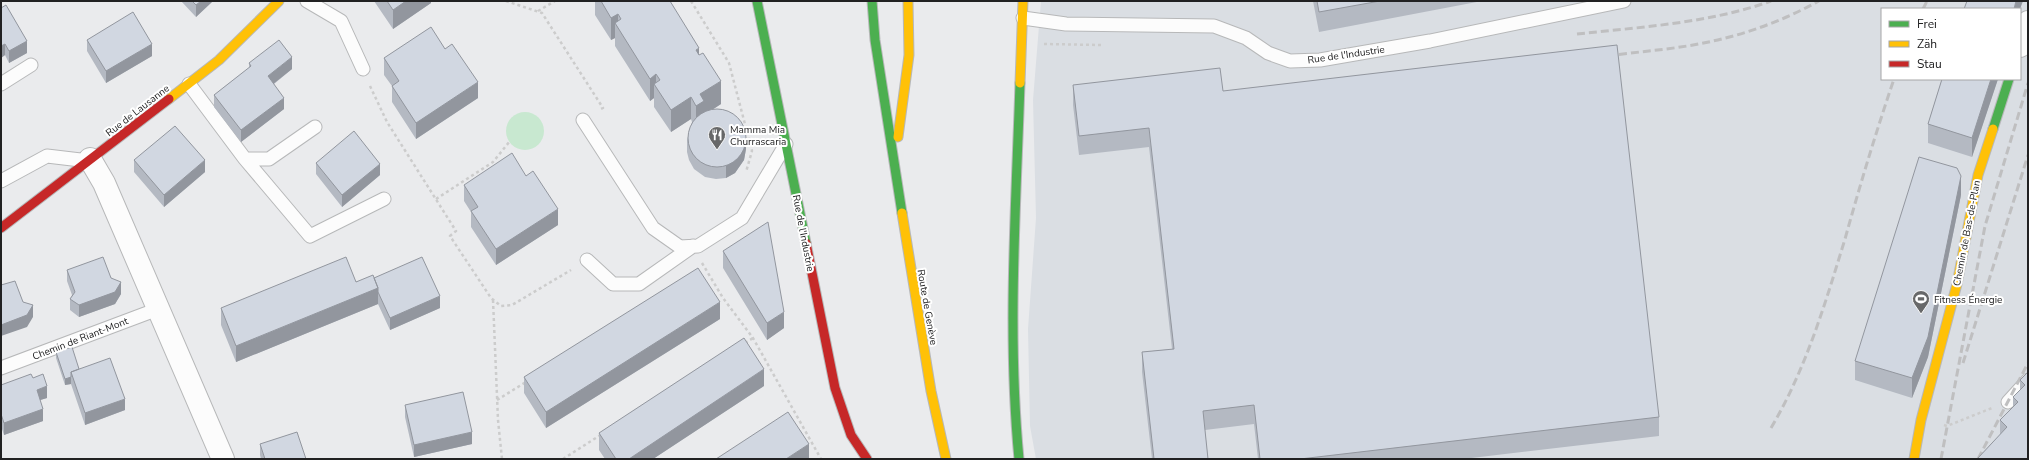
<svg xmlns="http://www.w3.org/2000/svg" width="2029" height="460" font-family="'Nunito Sans',sans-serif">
	<rect width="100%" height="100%" fill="#eaebed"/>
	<!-- built -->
	<path fill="#dadee3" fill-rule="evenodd" d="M1041,1H2028V459H1036L1030,426L1028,329L1036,218L1033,100ZM1882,9H2020V79H1882Z"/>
	<!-- green -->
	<path fill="#c8e8d0" d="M506 131a19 19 0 1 1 38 0a19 19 0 1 1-38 0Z"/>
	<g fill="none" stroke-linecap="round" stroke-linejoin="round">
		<defs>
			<path id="lane" d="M307,1L341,21L363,69
				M1023,18L1066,24L1214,26L1246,38L1268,53L1290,61L1320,60L1430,41L1624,1
				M1,84L31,65
				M189,84L245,159L310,236L384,199
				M583,120L653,228L680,247L698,246L742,218L786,144
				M245,159H269L315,127
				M1,181L47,156L89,161
				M587,260L613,284H639L693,246
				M1,368L158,309
				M2008,402L2028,380"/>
			<path id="street" d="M2020,46L2028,22
				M90,159L104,183L223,459"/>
			<path id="fast" d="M757,1L806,243
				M872,1L875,40L902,213
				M1993,129L2009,79
				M1019,459C1007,334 1016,208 1020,83"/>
			<path id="slow" d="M1020,83L1023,1
				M169,99L219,60L279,1
				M898,137L909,55L908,1
				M902,213L931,391L946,459
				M1914,459L1921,420L1957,284L1978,175L1993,129"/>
			<path id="jam" d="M1,228L169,99
				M806,243L835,388L851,435L867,459"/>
		</defs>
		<!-- lane casing -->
		<use href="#lane" stroke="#b7b8b9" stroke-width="15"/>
		<!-- street casing -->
		<use href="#street" stroke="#b7b8b9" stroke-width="24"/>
		<!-- fast casing -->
		<use href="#fast" stroke="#b7b8b9" stroke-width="11"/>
		<!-- slow casing -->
		<use href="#slow" stroke="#b7b8b9" stroke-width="11"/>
		<!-- jam casing -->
		<use href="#jam" stroke="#b7b8b9" stroke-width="11"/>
		<!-- path -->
		<path stroke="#ccc" stroke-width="2.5" stroke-dasharray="3 3" stroke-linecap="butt" d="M506,1L542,13L603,108L599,110
			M691,1L729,63L752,151L746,172
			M538,11L555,1
			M1044,44L1101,45
			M370,86L387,122L456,231L450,236L491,298L501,306L512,305L571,270
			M436,199L493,162L510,141
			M702,263L723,298L753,338L821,459
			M493,300L498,420L502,459
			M745,343L753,338
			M497,400L526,382
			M1944,425L1947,426L1992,408
			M563,459L602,434"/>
		<!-- lane -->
		<use href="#lane" stroke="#fcfcfc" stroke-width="13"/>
		<!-- street -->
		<use href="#street" stroke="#fcfcfc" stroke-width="22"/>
		<!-- fast -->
		<use href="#fast" stroke="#4caf50" stroke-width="9"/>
		<!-- slow -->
		<use href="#slow" stroke="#ffc107" stroke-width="9"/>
		<!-- jam -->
		<use href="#jam" stroke="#c62828" stroke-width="9"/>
		<!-- rail -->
		<path stroke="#bfbfc0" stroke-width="3" stroke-dasharray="8 4" stroke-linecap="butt" d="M1923,9L1927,1
			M1577,34C1642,27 1710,23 1771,1
			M1607,56C1643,51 1679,49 1713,41C1750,33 1786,19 1819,1
			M1963,363L2028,155
			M1771,428C1806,369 1825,304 1845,239C1860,185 1876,132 1894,79
			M1941,459L1985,226L2028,83
			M1978,459L2028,363"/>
	</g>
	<!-- wall -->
	<path fill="#b4b9c2" d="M181,1H213L196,17Z
		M374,1H431V3L393,29Z
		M595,1H670L699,55L721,104L712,110L746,149L744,160L735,173L726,178L716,179L705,177L694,169L689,160L687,152V140L692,122L691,119L671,132L654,107V98L650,101L615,46V38L611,40L595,15Z
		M1313,1H1482L1319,32Z
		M1,8L27,53L9,63L5,55L1,58Z
		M87,40L152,56L106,83L87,51Z
		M384,58L478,98L416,139L392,102V86L384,75Z
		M249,63L292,69L274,84L284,109L241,142L214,107V95L249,68Z
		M1942,79H1998L1972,157L1928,143V124Z
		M1073,85L1223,91L1659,417V436L1463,459H1258L1254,424L1205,430L1208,459H1152L1142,372V352L1172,349L1149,147L1079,155L1073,105Z
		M134,160L205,172L164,207L134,172Z
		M316,163L380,175L342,207L316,174Z
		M464,185L558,225L496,265L471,227V212L464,201Z
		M2028,189V212H2027V192Z
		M1961,195L1928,357L1912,398L1855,380V361Z
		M723,251L784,328L767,340L723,268Z
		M67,270L111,278L121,294L115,304L79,317L70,310V299L72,295L67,281Z
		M374,278L440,308L390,330L378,304L236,362L221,325V308Z
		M720,319L546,428L524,393V377Z
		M56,352L79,369L125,410L85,425L71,384L65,385L56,358Z
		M2028,372V459H1978V458L2000,435V420L2013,407V397L2020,390V380Z
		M33,378L47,398L40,400L43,421L4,435L1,426V385Z
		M764,386L653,459H605L599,450V433Z
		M405,405L472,444L414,457L405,417Z
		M260,444L306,459H261L260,455Z"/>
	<!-- shaded-wall -->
	<path fill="#92969e" d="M201,1H213L196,17V5Z
		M406,1H431V3L393,29V10Z
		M2016,1H2023L2020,9H2014Z
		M618,14V28L615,23V38L611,40V18Z
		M27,41V53L9,63V51Z
		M5,44V55L1,58V46Z
		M152,44V56L106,83V71Z
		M699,48V71L696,50Z
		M292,57V69L268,88V76Z
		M656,74V87L654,84V98L650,101V79Z
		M1991,79H1998L1972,157V138Z
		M721,81V104L704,115L696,129V106L700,94Z
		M478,82V98L416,139V123Z
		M691,97V119L671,132V110Z
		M284,98V109L241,142V130Z
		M746,137V149L744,160L735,173L726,178V166Z
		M205,160V172L164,207V195Z
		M380,164V175L342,207V195Z
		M1961,176V195L1928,357L1912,398V378Z
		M558,209V225L496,265V249Z
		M121,282V294L115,304L79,317V305Z
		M378,288V304L236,362V346Z
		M440,296V308L390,330V318Z
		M720,302V319L546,428V412Z
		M33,305V317L27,327L1,336V325Z
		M784,312V328L767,340V323Z
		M764,369V386L653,459H629Z
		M71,377V384L65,385V379Z
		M47,386V398L37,401V390Z
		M125,399V410L85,425V413Z
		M43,409V421L4,435V423Z
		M472,432V444L414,457V445Z
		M809,444V459H786Z"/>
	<!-- building -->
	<path fill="#d1d7e1" stroke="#92969e" d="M192,1H201L196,5Z
		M387,1H406L393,10Z
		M601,1H670L699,48L696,50L699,55L703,53L721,81L700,94L704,101L696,106L691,97L671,110L654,84L660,80L656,74L650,79L615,23L621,19L618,14L611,18Z
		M1317,1H1380L1319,12Z
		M1967,1H2016L2014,9H1964Z
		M6,5L27,41L9,51L5,44L1,46V8Z
		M133,12L152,44L106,71L87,40Z
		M431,27L445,49L452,44L478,82L416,123L392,86L399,81L384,58Z
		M279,40L292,57L268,76L284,98L241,130L214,95L251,66L249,63Z
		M1617,45L1659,417L1300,459H1260L1254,405L1203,411L1208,459H1154L1142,352L1174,349L1149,128L1079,136L1073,85L1220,68L1223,91Z
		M1942,79H1991L1972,138L1928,124Z
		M688 138a29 29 0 1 1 58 0a29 29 0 1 1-58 0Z
		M175,126L205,160L164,195L134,160Z
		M354,131L380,164L342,195L316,163Z
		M512,153L526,176L533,171L558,209L496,249L471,211L478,207L464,185Z
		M1919,157L1957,168L1961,176L1928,337L1912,378L1855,361Z
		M768,222L784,312L767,323L723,251Z
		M103,257L111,278L121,282L115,292L79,305L70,299L75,292L67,270Z
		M346,257L356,282L373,275L378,288L236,346L221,308Z
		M422,257L440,296L390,318L378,292V288L374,278Z
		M698,268L720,302L546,412L524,377Z
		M15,281L23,302L33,305L27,315L1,325V285Z
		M744,338L764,369L629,459H616L599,433Z
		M72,347L79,369L71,372V377L65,379L56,352Z
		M110,358L125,399L85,413L71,372Z
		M2028,372V459H1979L1978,458L2007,427L2000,420L2018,402L2013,397L2025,385L2020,380Z
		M31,374L33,378L43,374L47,386L37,390L43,409L4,423L1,414V385Z
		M463,392L472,432L414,445L405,405Z
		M788,412L809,444L786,459H716Z
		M297,432L306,459H265L260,444Z"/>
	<!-- icons -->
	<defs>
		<symbol id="restaurant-pin" viewBox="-11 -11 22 30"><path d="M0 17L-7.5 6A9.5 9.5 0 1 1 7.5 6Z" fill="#676869" stroke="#fff"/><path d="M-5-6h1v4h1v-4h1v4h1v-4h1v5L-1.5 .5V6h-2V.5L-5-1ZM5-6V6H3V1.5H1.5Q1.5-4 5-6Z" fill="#fff"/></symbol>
		<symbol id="stadium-pin" viewBox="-11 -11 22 30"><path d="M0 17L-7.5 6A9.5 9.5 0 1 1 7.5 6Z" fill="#676869" stroke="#fff"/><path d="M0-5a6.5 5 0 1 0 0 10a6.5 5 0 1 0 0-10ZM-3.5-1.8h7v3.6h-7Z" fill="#fff"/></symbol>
	</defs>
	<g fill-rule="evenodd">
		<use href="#restaurant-pin" x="707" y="125" width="20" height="27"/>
		<use href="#stadium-pin" x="1911" y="289" width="20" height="27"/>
	</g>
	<g text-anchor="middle" stroke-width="4" stroke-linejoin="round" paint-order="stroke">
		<!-- street labels -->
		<g font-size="10" fill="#212122" stroke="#fff">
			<text transform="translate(1346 54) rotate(-8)" y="4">Rue de l'Industrie</text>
			<text transform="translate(137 110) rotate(-38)" y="4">Rue de Lausanne</text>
			<text transform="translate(804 233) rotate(79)" y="4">Rue de l'Industrie</text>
			<text transform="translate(1966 233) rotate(-79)" y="4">Chemin de Bas-de-Plan</text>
			<text transform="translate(928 307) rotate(80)" y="4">Route de Genève</text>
			<text transform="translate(80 338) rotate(-21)" y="4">Chemin de Riant-Mont</text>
		</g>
		<!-- poi labels -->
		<g font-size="10" fill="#212122" stroke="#fff" text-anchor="start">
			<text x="730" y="133">Mamma Mia<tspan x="730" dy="12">Churrascaria</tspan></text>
			<text x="1934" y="303">Fitness Énergie</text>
		</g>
	</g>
	<!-- border -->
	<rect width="2029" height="460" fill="none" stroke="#212122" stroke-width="4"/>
	<!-- legend -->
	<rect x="1881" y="8" width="140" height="72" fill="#ffffff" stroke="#a6a6a7"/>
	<rect x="1889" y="21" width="20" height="6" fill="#4caf50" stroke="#a6a6a7"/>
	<text x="1917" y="28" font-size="12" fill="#212122">Frei</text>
	<rect x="1889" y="41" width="20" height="6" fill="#ffc107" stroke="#a6a6a7"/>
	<text x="1917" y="48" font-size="12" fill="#212122">Zäh</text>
	<rect x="1889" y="61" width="20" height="6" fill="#c62828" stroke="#a6a6a7"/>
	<text x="1917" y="68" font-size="12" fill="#212122">Stau</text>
</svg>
